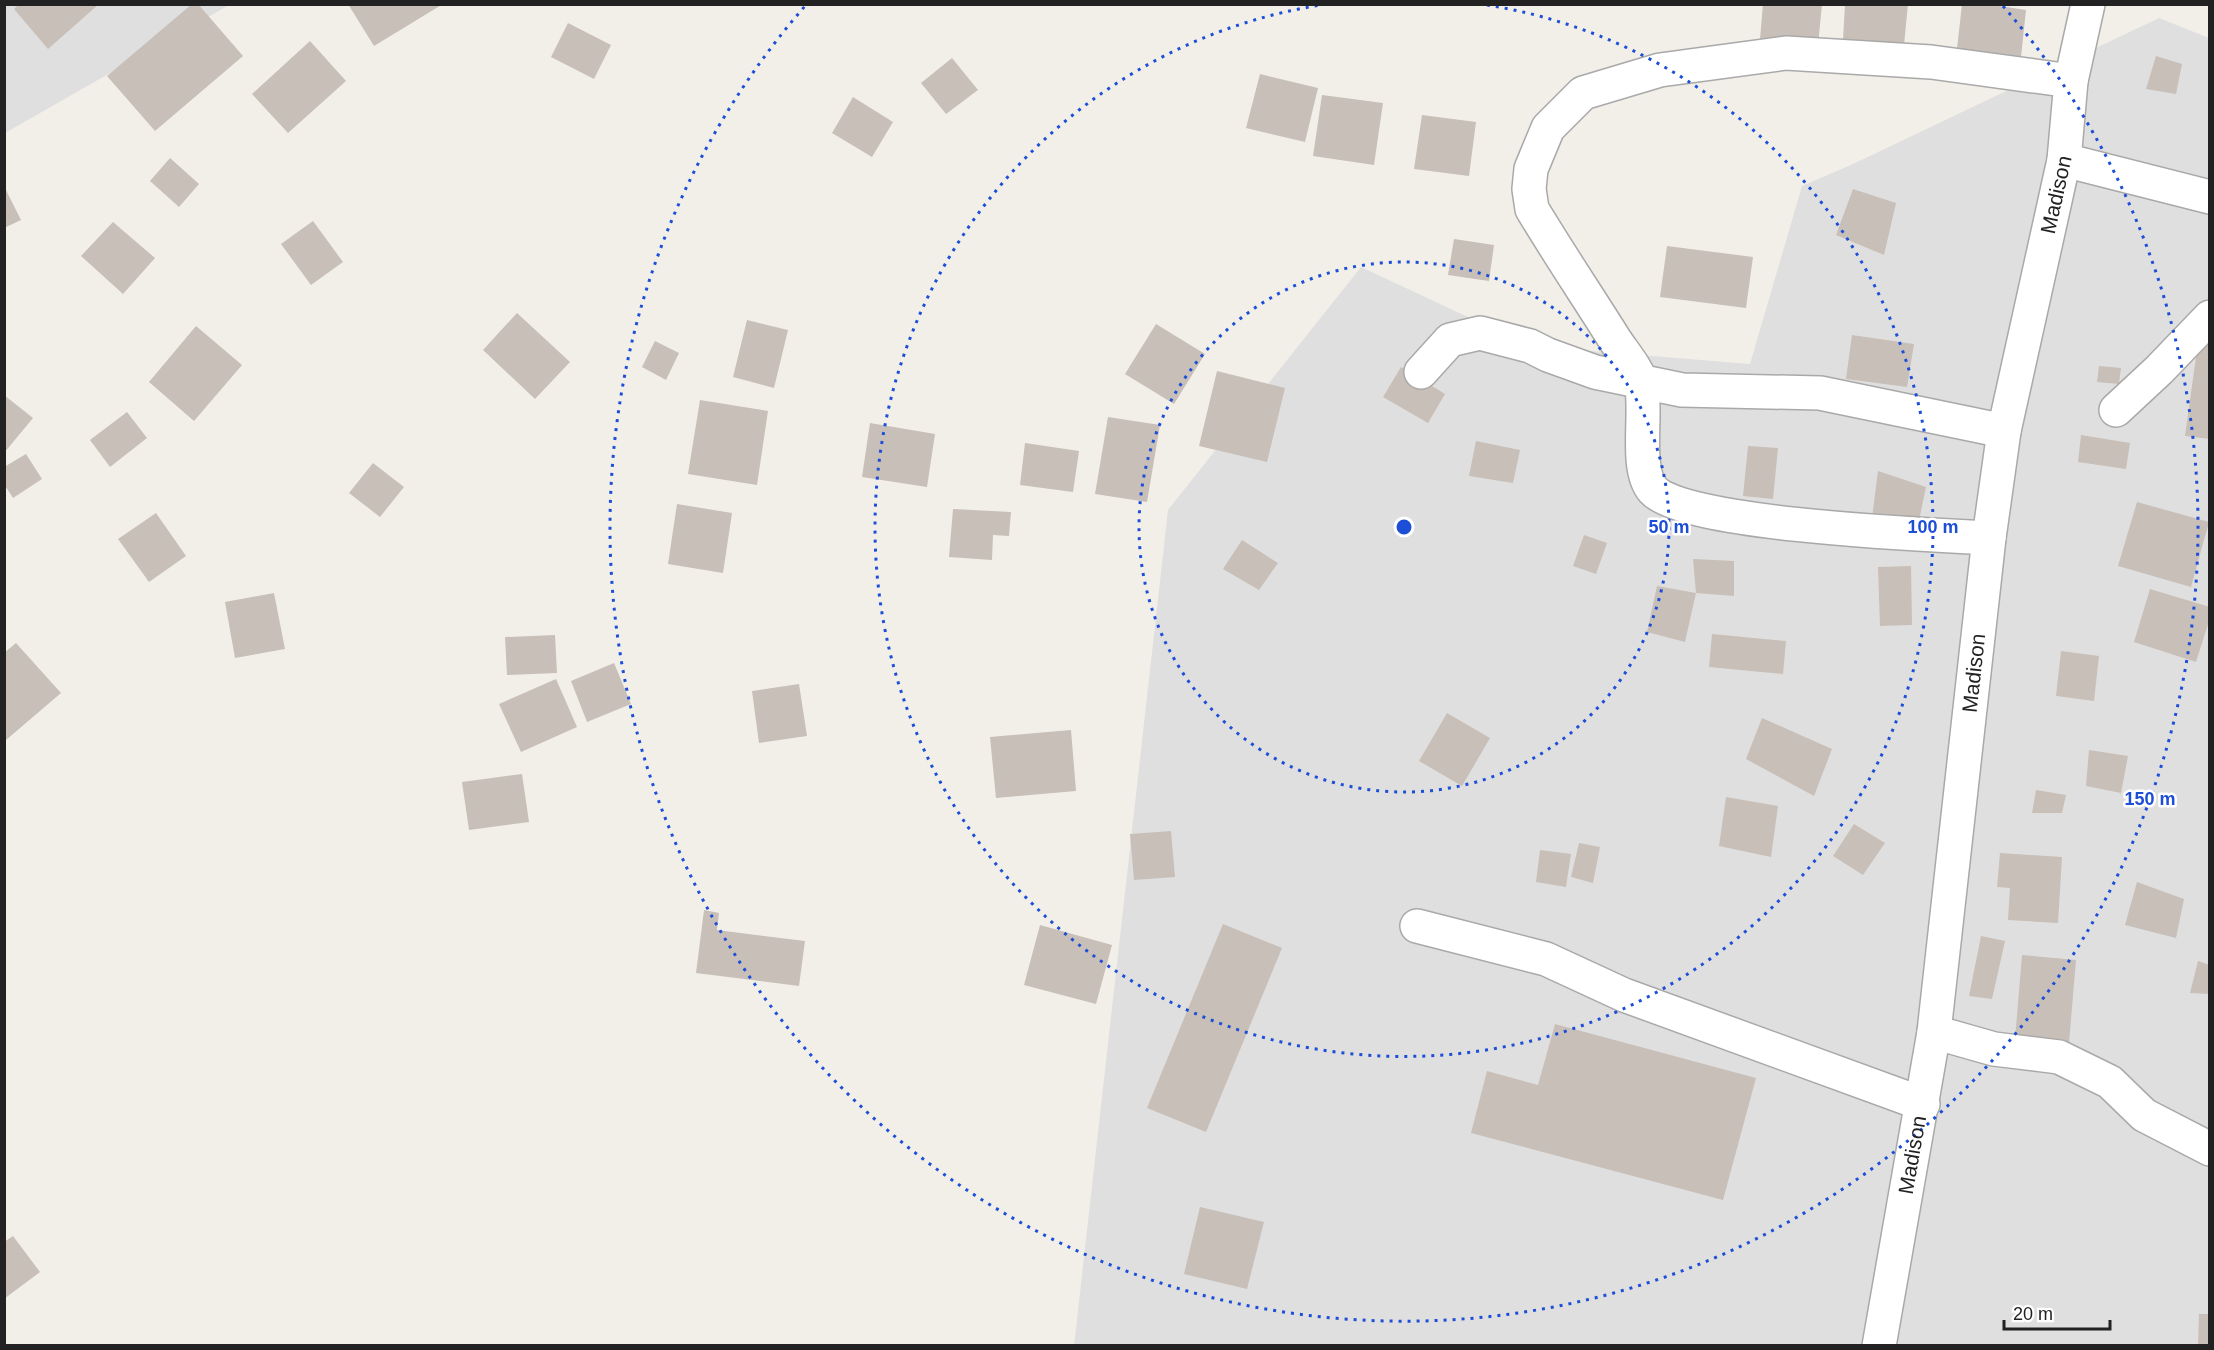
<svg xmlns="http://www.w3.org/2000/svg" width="2214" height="1350" font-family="Helvetica,sans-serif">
	<rect width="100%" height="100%" fill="#f2efe9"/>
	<!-- residential -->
	<path fill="#e0dfdf" d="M5,5H229L5,133Z
		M2159,18L2209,38V1345L1074,1346L1168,510L1361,267L1530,346L1750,364L1802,186L1853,164Z"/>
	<!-- building -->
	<path fill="#c7bfb8" d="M19,4H99L48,49L14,9Z
		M192,4H198L243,56L155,131L107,76Z
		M348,4H443L374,46Z
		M1763,4H1822L1817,56L1759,51Z
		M1845,4H1908L1904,45L1843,40Z
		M1962,4H1986L2026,10L2020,66L1956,58Z
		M568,23L611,45L594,79L551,57Z
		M310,41L346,81L288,133L252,94Z
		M2156,56L2182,64L2176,94L2146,89Z
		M952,58L978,90L946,114L921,83Z
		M1260,74L1318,88L1305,142L1246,128Z
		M1322,95L1383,103L1374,165L1313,156Z
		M853,97L893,122L872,157L832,133Z
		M1422,115L1476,122L1469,176L1414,169Z
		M170,158L199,184L179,207L150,181Z
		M4,186L21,220L4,228Z
		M1853,189L1896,203L1884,255L1836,235Z
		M313,221L343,262L311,285L281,244Z
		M113,222L155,258L123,294L81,256Z
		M1454,239L1494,245L1489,281L1448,275Z
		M1667,246L1753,257L1746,308L1660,297Z
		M517,313L570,362L535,399L483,350Z
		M747,320L788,330L774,388L733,377Z
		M1156,324L1205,354L1174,404L1125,374Z
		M196,326L242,365L194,421L149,382Z
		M1852,335L1914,344L1907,387L1846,379Z
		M655,341L679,353L666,380L642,367Z
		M2198,343L2210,344V439L2185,436Z
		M2099,366L2121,368L2119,384L2097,382Z
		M1401,367L1445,394L1428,423L1383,397Z
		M1217,371L1285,388L1267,462L1199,446Z
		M4,395L33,418L4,453Z
		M700,400L768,411L757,485L688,474Z
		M127,412L147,438L110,467L90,440Z
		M1108,417L1160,425L1147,502L1095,494Z
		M870,423L935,434L927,487L862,477Z
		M2081,435L2130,443L2126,469L2078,462Z
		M1476,441L1520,450L1513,483L1469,476Z
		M1025,443L1079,451L1073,492L1020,485Z
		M1748,446L1778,448L1773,499L1743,496Z
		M26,454L42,479L13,498L4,484V467Z
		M373,463L404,487L380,517L349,493Z
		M1878,471L1926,487L1917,530L1872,518Z
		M2137,502L2209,522L2191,587L2118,566Z
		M677,504L732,513L723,573L668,564Z
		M953,509L1011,512L1009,536L993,535L992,560L949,557Z
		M156,513L186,556L149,582L118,539Z
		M1584,535L1607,543L1596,574L1573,566Z
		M1242,540L1278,563L1259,590L1223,569Z
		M1693,559L1734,561V596L1696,593Z
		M1911,566L1912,625L1880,626L1878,567Z
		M1657,586L1696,593L1685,642L1647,632Z
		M2150,589L2210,607V618L2196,662L2134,642Z
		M274,593L285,649L235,658L225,602Z
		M1712,634L1786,641L1783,674L1709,667Z
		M555,635L557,673L507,675L505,637Z
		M16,643L61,693L6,740L4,653Z
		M2061,651L2099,656L2094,701L2056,696Z
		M614,663L631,704L587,722L571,681Z
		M556,679L577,727L521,752L499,704Z
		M799,684L807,736L759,743L752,691Z
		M1447,713L1490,738L1462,786L1419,761Z
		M1762,718L1832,749L1814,796L1746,759Z
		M1071,730L1076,791L996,798L990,737Z
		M2089,750L2128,756L2121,793L2086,786Z
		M522,774L529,822L469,830L462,782Z
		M2036,790L2066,795L2062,813H2032Z
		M1726,797L1778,806L1771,857L1719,846Z
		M1854,824L1885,843L1863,875L1833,856Z
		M1171,831L1175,877L1134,880L1130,834Z
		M1579,843L1600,847L1593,883L1571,877Z
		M1540,850L1571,854L1566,887L1536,882Z
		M2000,853L2062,857L2058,923L2008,920L2010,888L1997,887Z
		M2137,882L2184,899L2176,938L2125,925Z
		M704,910L719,913L717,930L805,941L799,986L696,973Z
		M1223,924L1282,948L1206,1132L1147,1108Z
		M1040,925L1112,945L1096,1004L1024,985Z
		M1981,936L2005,941L1992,999L1969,996Z
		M2022,955L2076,960L2069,1043L2015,1039Z
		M2198,961L2210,965V994L2190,993Z
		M1555,1024L1756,1078L1723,1200L1471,1133L1487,1071L1538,1085Z
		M1200,1207L1264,1222L1247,1289L1184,1274Z
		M13,1236L40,1272L4,1299V1242Z
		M2199,1314H2210V1346H2198Z"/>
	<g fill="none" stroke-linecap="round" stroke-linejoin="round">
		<defs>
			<path id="minor" d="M2064,160L2210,197
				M1421,372L1450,340L1480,333L1530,346L1548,355L1595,372L1682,390L1820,393L2004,431
				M2116,410L2159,370L2210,317
				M1989,538C1933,535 1684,525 1653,490C1634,468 1648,411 1641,383C1639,371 1622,351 1615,340C1588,297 1559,254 1532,209L1529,189L1531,169L1548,128L1583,93L1660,70L1786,53L1931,62L2071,81
				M1417,926L1546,959L1624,995L1923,1104
				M1934,1032L1994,1049L2059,1057L2110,1082L2144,1115L2210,1149"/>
			<g id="tertiary">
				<path id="s1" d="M1879,1346L1934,1032L1989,538L2004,431L2064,160L2071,81L2088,4"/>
			</g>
		</defs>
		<!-- minor casing -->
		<use href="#minor" stroke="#a9a9a9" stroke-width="36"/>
		<!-- tertiary casing -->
		<use href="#tertiary" stroke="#a9a9a9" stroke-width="36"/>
		<!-- minor -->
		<use href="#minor" stroke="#fff" stroke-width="33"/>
		<!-- tertiary -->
		<use href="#tertiary" stroke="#fff" stroke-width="33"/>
	</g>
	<!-- distance rings -->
	<g fill="none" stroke="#1d4ed8" stroke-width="3" stroke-dasharray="3 6">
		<circle cx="1404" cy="527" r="265"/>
		<path d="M1487 5A529 529 0 1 1 1321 5"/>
		<path d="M2003 6A794 794 0 1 1 805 6"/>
	</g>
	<g text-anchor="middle" stroke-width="5" stroke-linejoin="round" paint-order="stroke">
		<!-- street labels -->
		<g font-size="21" fill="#222" stroke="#fff">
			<text dy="7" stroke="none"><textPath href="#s1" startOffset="1166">Madison</textPath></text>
			<text dy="7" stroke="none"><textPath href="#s1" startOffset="680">Madison</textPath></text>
			<text dy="7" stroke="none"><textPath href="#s1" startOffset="194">Madison</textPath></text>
		</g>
	</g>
	<circle cx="1404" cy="527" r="9" fill="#1d4ed8" stroke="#fff" stroke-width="3"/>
	<g font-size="18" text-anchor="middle" font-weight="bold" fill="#1d4ed8" stroke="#fff" stroke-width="5" stroke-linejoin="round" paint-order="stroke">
		<text x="1669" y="533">50 m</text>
		<text x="1933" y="533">100 m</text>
		<text x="2150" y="805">150 m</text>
	</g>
	<!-- border -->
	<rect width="2214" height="1350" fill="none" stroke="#222222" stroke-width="12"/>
	<!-- scale -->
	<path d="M2004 1320v9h106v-9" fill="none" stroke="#222222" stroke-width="3"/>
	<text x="2013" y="1320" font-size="18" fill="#222222" stroke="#ffffff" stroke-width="4.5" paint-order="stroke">20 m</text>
</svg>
